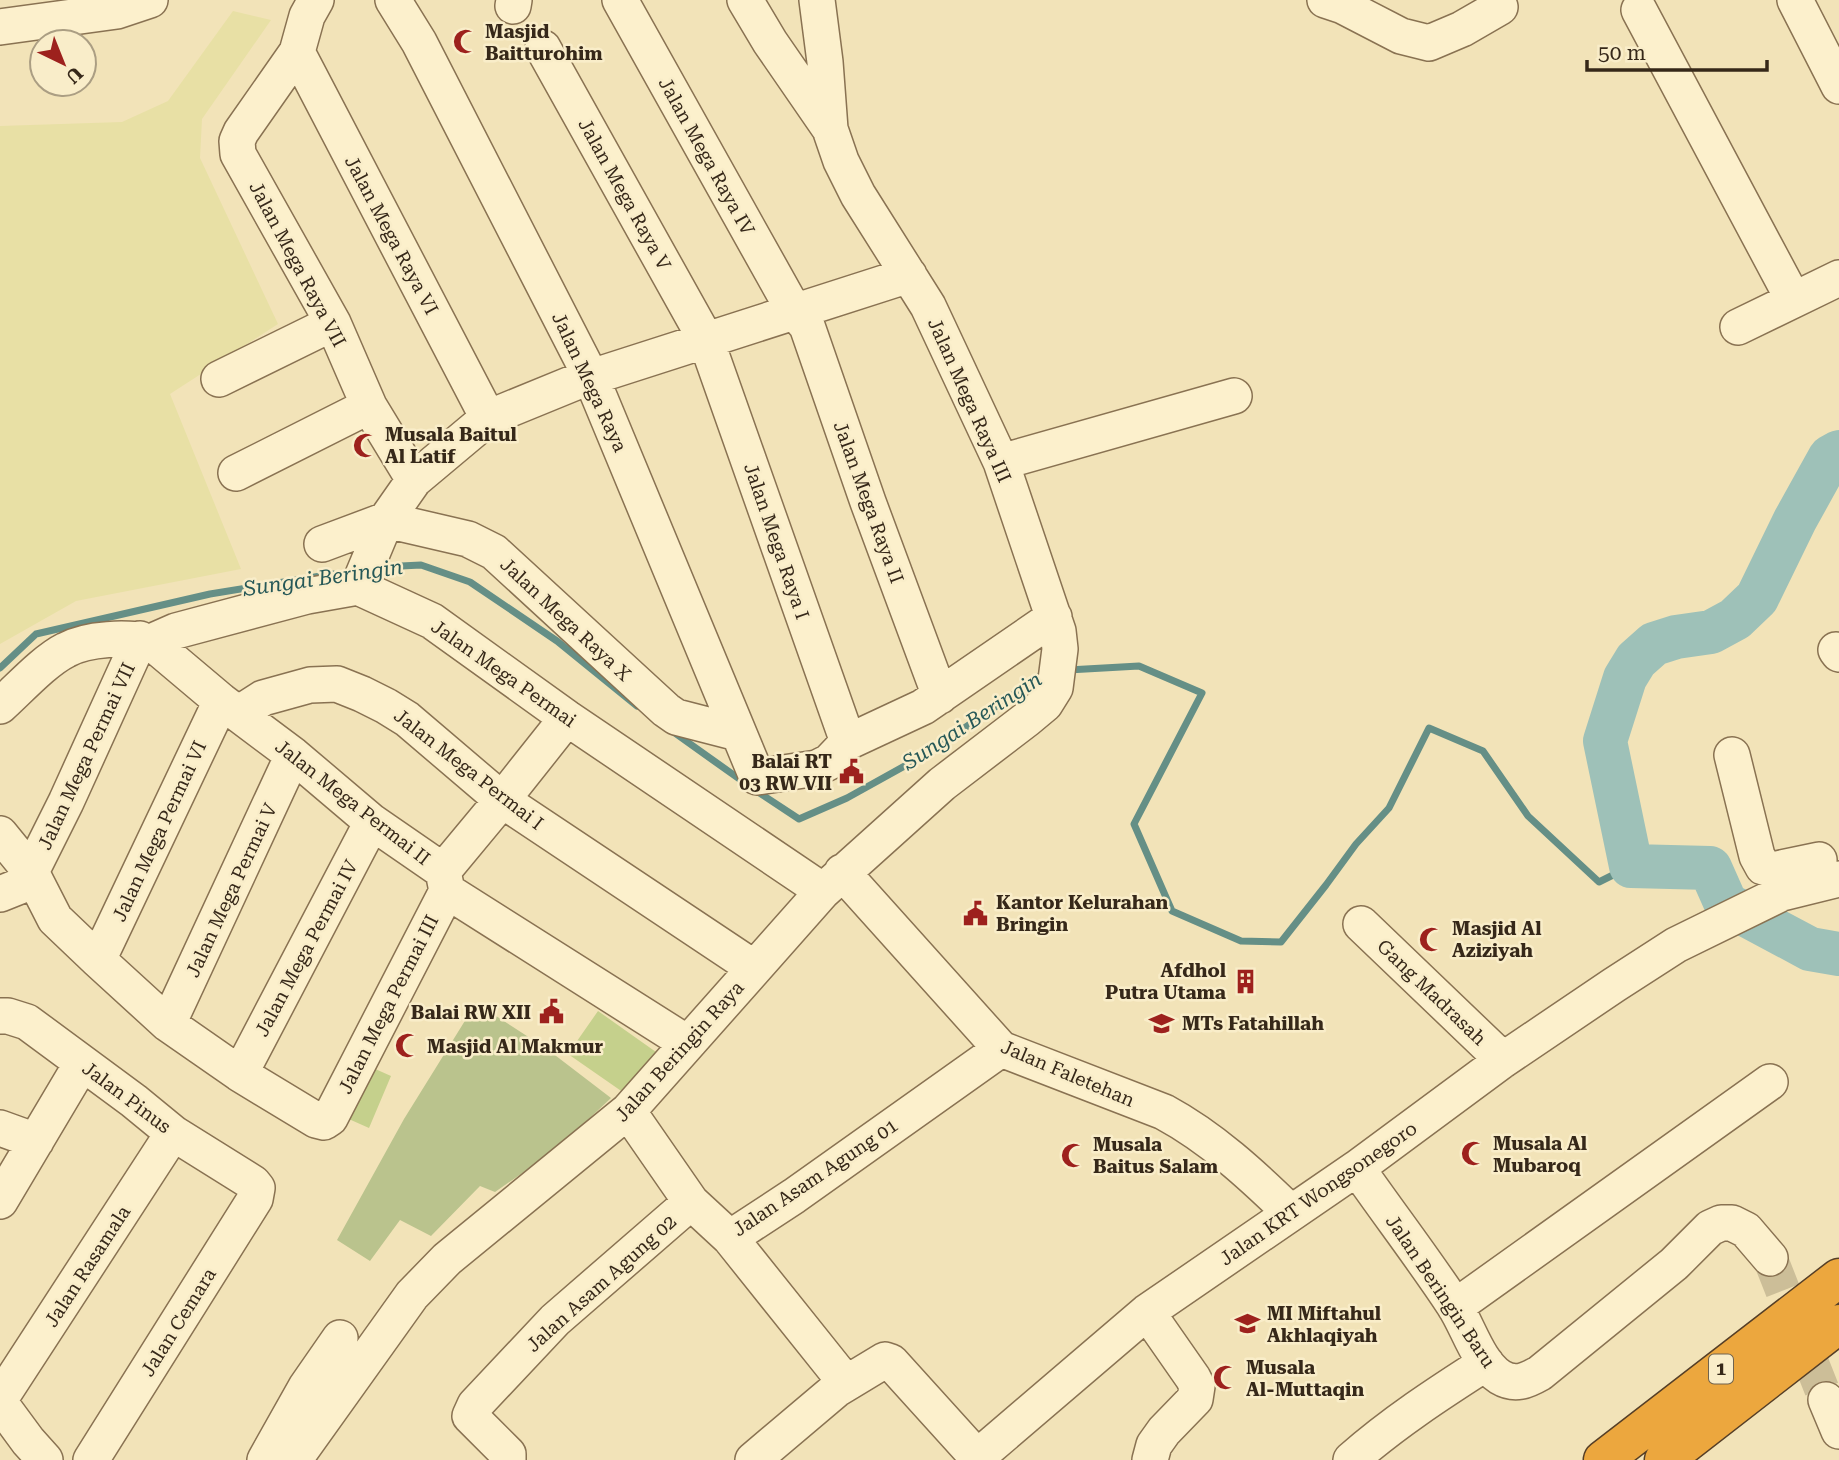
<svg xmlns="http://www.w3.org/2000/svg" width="1839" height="1460" font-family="'Roboto Serif',serif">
	<rect width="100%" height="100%" fill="#f2e3b8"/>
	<!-- farmland -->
	<path fill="#e8e0a5" d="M233,11L271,20L202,119L200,158L278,324L170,394L241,569L76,601L0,644V126L122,122L168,101Z"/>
	<!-- green -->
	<path fill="#c5d08c" d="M598,1011L656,1052L627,1095L568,1054Z
		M364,1064L391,1076L369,1128L342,1116Z"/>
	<!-- cemetery -->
	<path fill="#bac38d" d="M476,1003L547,1049L611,1098L557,1149L495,1192L480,1186L431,1236L400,1220L370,1261L337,1240L404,1119Z"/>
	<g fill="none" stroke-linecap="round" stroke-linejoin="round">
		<!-- stream -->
		<path stroke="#658f86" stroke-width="7" d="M381,567L421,565L470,582L557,641L637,706
			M0,668L36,634L210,594L333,574
			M1068,670L1139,666L1202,693L1134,824L1172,911L1241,941L1281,942L1326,885L1356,844L1389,808L1429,728L1483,751L1528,816L1599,882L1631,866
			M672,731L745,783
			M755,790L799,819L847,798L928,753L1046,672"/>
		<!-- river -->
		<path stroke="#9ec1b8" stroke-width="44" d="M1839,452L1830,457L1795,520L1757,598L1735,619L1711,632L1676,637L1654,644L1636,660L1625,678L1605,741L1631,866L1710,868L1726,904L1810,949L1839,954"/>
		<!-- minor-tunnel -->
		<path stroke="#ccbe98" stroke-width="35" stroke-dasharray="35 18" stroke-linecap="butt" d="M1770,1258L1826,1400"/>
		<defs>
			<path id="minor" d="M316,0L307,16L297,52L241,132L237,141L238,154L333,323L369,406L414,480
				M393,0L419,42L591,377L757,777L817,768L829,762L848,742L923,707L1054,617
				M620,0L794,311L807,326L868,502L940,696
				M745,0L770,42L830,129
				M1325,0L1343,6L1401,36L1429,43L1462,29L1500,7
				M1795,0L1839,86
				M513,6L514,0
				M1639,10L1793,299
				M0,27L117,11L150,0
				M543,48L706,340L848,742
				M297,52L488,418
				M1738,327L1839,278
				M219,379L333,323
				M1001,462L1234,396
				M236,473L369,406
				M322,544L386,520L468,539L494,552L666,710L676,717L738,733
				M358,587L386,520L414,480L488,418L576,382L909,275
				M151,642L176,631L307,596L358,587L432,621L567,718L823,891
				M1836,650L1839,654
				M0,706C19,689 44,661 66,650C88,638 127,637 151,642L221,701L293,755L372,822L443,871L447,891L687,1043
				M238,714L263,698L310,685L337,684L362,694L386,706L407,719L502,800L754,968
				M1732,755L1757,856L1763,867L1772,870L1819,860
				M0,834L31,872L55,919L98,960L168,1024L240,1074L316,1120L324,1122L330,1118L447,891
				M443,871L502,800L567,718
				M842,872L1001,1049L1164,1112C1212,1138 1252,1175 1291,1213
				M0,894L20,886L31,872L66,802L140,639
				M1361,924L1503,1060
				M98,960L221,701
				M0,1016H8L27,1022L134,1101L173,1133L253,1183L257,1188L255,1199L91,1460
				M168,1024L293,755
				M240,1074L372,822
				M628,1111L691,1202L730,1238L794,1196L1001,1049
				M0,1128L36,1141
				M1357,1168C1389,1214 1423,1258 1454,1305C1468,1326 1478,1363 1500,1377C1515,1386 1526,1381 1540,1373L1674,1264L1710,1228L1721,1223H1732L1746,1230L1770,1258
				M0,1201L82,1063
				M730,1238L846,1383
				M1455,1307L1770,1082
				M1147,1312L1193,1378L1197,1386L1195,1399L1164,1431L1154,1445L1150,1460
				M0,1399L173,1133
				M1826,1400L1839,1431
				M0,1403L28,1441L45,1460
				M265,1460L306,1387L340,1338
				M294,1460L412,1295L447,1259L628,1111L823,891L942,784L1027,719L1045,704L1055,688L1060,649L1058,631L1001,462L928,306L858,195L841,161L830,129L825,62L817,0
				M508,1460V1454L470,1416L475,1405L555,1320L691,1202
				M753,1460L837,1389L885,1360L891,1362L977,1457
				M974,1460L1147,1312L1357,1168L1503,1060L1614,985L1676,945L1782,893L1839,879
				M1351,1460C1393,1423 1439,1393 1486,1363"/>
			<path id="highway" d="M1603,1460L1839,1278
				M1664,1460L1839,1324"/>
		</defs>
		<!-- minor casing -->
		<use href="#minor" stroke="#897252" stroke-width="38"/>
		<!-- highway casing -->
		<use href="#highway" stroke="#563f27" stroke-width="41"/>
		<!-- minor -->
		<use href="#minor" stroke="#fcf0cc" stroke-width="35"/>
		<!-- highway -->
		<use href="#highway" stroke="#eca73e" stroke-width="38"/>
	</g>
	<!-- icons -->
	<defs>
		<symbol id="mosque-bare" viewBox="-9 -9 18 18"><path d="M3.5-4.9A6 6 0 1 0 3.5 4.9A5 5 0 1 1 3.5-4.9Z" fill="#9d211d" stroke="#f9edc9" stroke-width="2.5" paint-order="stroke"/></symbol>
		<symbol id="civic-bare" viewBox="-9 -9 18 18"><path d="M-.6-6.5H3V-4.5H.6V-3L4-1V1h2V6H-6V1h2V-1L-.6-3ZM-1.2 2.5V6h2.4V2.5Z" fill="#9d211d" stroke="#f9edc9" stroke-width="2.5" paint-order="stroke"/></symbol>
		<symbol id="building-bare" viewBox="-9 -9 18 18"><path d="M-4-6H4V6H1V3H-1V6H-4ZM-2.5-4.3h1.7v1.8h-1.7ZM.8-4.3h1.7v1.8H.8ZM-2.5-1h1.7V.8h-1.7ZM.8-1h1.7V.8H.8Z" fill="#9d211d" stroke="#f9edc9" stroke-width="2.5" paint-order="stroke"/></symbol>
		<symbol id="school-bare" viewBox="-9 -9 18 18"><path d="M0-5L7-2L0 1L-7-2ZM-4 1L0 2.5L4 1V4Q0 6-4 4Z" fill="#9d211d" stroke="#f9edc9" stroke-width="2.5" paint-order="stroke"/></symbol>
	</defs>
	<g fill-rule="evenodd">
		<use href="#mosque-bare" x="448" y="24" width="35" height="35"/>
		<use href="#mosque-bare" x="348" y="428" width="35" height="35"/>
		<use href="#civic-bare" x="834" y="754" width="35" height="35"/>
		<use href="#civic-bare" x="958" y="896" width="35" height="35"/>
		<use href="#mosque-bare" x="1414" y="922" width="35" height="35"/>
		<use href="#building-bare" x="1228" y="964" width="35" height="35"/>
		<use href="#civic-bare" x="534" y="994" width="35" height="35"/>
		<use href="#school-bare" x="1144" y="1006" width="35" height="35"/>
		<use href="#mosque-bare" x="390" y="1028" width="35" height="35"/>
		<use href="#mosque-bare" x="1456" y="1136" width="35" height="35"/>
		<use href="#mosque-bare" x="1056" y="1138" width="35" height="35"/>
		<use href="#school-bare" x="1230" y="1306" width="35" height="35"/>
		<use href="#mosque-bare" x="1208" y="1360" width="35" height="35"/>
	</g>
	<g text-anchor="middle" stroke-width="5" stroke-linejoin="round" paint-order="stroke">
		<!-- shield labels -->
		<rect fill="#f9edc9" stroke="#70634e" stroke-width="2" x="1709" y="1354.5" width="24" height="29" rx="5"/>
		<g font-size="18" font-weight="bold" fill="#362819">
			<text x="1721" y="1375">1</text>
		</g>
		<!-- poi labels -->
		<g font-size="19" font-weight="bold" fill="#362819" stroke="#f9edc9" text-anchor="start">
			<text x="485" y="38">Masjid<tspan x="485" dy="22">Baitturohim</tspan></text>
			<text x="385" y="441">Musala Baitul<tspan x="385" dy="22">Al Latif</tspan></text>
			<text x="832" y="768" text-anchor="end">Balai RT<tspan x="832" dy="22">03 RW VII</tspan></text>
			<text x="996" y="909">Kantor Kelurahan<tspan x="996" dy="22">Bringin</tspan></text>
			<text x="1452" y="935">Masjid Al<tspan x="1452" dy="22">Aziziyah</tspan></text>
			<text x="1226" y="977" text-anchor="end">Afdhol<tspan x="1226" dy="22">Putra Utama</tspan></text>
			<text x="531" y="1019" text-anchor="end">Balai RW XII</text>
			<text x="1182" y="1030">MTs Fatahillah</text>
			<text x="427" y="1053">Masjid Al Makmur</text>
			<text x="1493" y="1150">Musala Al<tspan x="1493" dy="22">Mubaroq</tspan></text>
			<text x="1093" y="1151">Musala<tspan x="1093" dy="22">Baitus Salam</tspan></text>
			<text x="1267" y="1320">MI Miftahul<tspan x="1267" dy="22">Akhlaqiyah</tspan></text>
			<text x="1246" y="1374">Musala<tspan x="1246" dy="22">Al-Muttaqin</tspan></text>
		</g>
		<!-- street labels -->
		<g font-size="19" fill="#362819" stroke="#f9edc9">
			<text transform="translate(707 156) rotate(61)" y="7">Jalan Mega Raya IV</text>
			<text transform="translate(625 194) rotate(61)" y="7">Jalan Mega Raya V</text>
			<text transform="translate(392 235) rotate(62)" y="7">Jalan Mega Raya VI</text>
			<text transform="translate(298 264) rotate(62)" y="7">Jalan Mega Raya VII</text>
			<text transform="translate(590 382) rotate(65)" y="7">Jalan Mega Raya</text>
			<text transform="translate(970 400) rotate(66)" y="7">Jalan Mega Raya III</text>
			<text transform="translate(869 502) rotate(70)" y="7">Jalan Mega Raya II</text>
			<text transform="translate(777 541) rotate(71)" y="7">Jalan Mega Raya I</text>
			<text transform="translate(566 619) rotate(43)" y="7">Jalan Mega Raya X</text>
			<text transform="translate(504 673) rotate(35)" y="7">Jalan Mega Permai</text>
			<text transform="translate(86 756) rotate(-65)" y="7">Jalan Mega Permai VII</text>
			<text transform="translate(469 769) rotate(38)" y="7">Jalan Mega Permai I</text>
			<text transform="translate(353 802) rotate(38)" y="7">Jalan Mega Permai II</text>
			<text transform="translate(159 831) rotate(-65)" y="7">Jalan Mega Permai VI</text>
			<text transform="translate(231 890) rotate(-65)" y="7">Jalan Mega Permai V</text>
			<text transform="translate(306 948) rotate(-62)" y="7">Jalan Mega Permai IV</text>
			<text transform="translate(1432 992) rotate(44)" y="7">Gang Madrasah</text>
			<text transform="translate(388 1004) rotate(-63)" y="7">Jalan Mega Permai III</text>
			<text transform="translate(679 1051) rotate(-48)" y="7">Jalan Beringin Raya</text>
			<text transform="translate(1068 1073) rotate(23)" y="7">Jalan Faletehan</text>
			<text transform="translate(127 1097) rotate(37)" y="7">Jalan Pinus</text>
			<text transform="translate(815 1177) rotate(-34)" y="7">Jalan Asam Agung 01</text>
			<text transform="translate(1318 1193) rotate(-35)" y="7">Jalan KRT Wongsonegoro</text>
			<text transform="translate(87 1266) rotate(-57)" y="7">Jalan Rasamala</text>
			<text transform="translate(601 1283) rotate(-42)" y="7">Jalan Asam Agung 02</text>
			<text transform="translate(1441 1291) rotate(56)" y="7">Jalan Beringin Baru</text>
			<text transform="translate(178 1322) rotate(-58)" y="7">Jalan Cemara</text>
		</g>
		<!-- water labels -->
		<g font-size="21" font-style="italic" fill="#265857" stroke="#f9edc9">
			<text transform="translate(323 578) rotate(-8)" y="7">Sungai Beringin</text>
			<text transform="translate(972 721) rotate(-33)" y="7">Sungai Beringin</text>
		</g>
	</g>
	<!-- north arrow -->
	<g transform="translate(63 63) rotate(137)"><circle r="33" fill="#f9edc9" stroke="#ab9e83" stroke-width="2"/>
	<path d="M0-5L12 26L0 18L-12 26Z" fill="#9d211d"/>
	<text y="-10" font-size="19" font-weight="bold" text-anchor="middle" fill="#362819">U</text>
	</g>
	<!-- scale -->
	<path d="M1587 60v10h180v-10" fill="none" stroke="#362819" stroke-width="3.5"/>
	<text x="1598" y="60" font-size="21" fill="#362819" stroke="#f9edc9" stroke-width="5" paint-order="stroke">50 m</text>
</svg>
